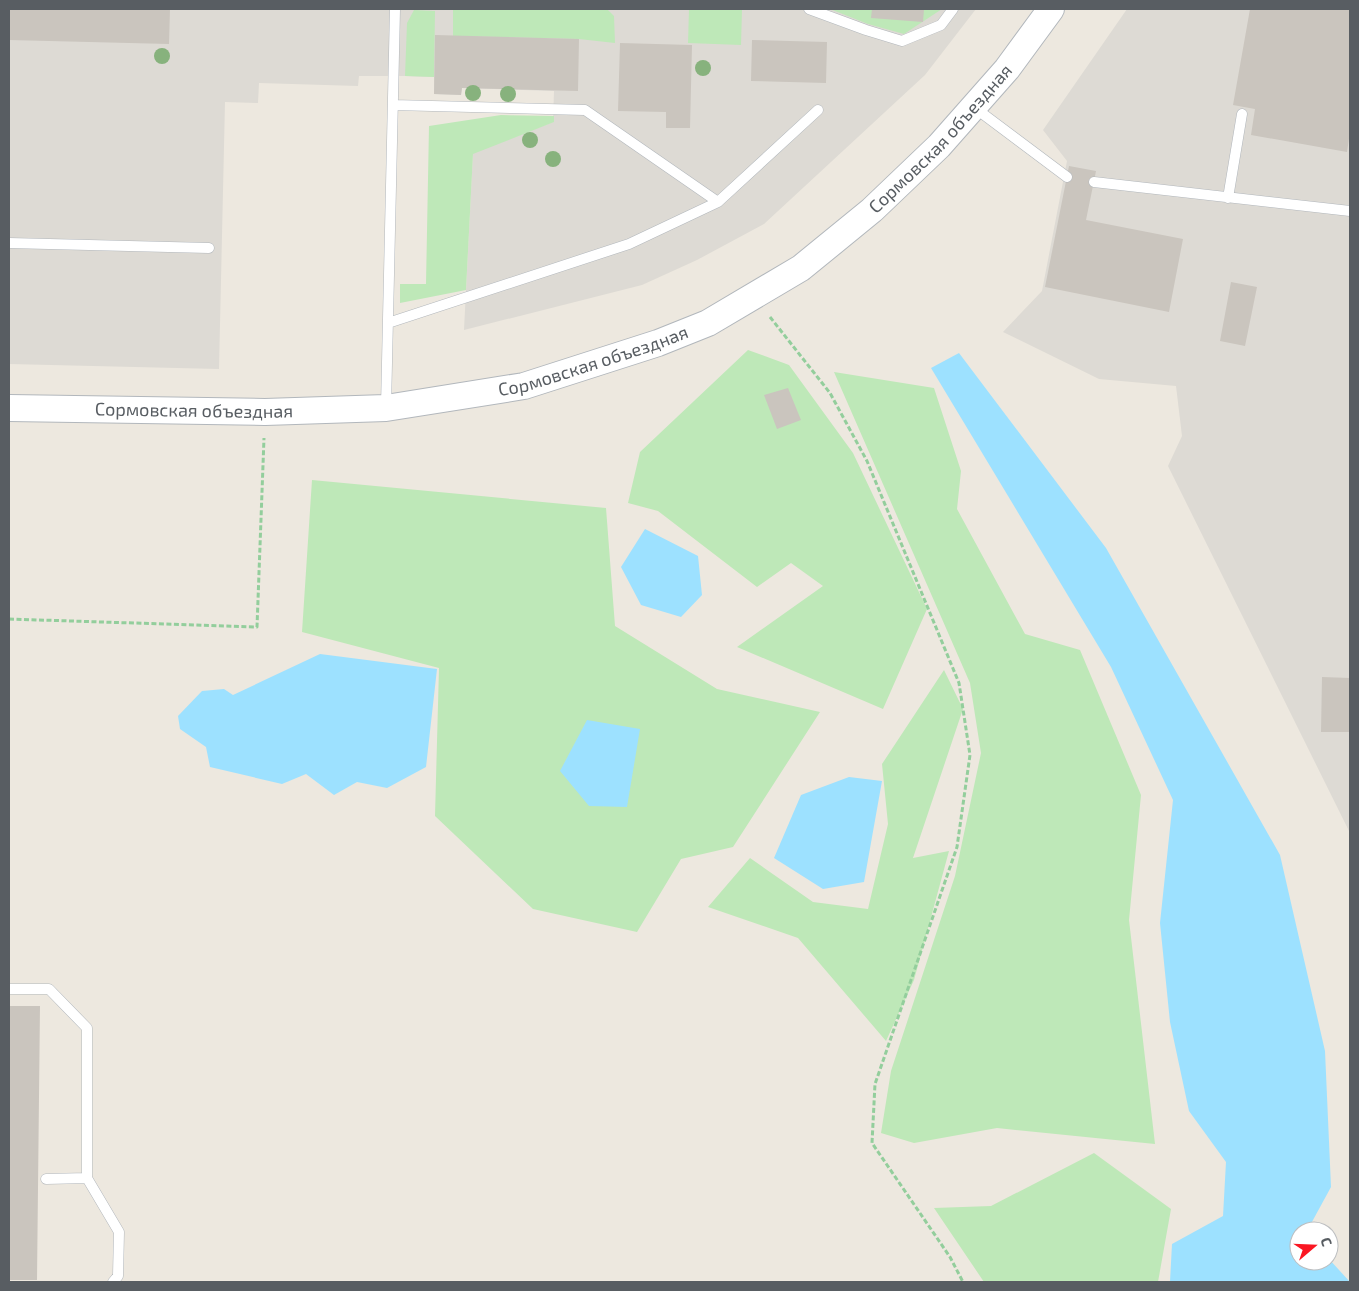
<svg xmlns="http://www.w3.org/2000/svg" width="1359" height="1291" font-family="'Exo 2',sans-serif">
	<rect width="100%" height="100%" fill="#ede8df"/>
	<!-- industrial -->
	<path fill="#dddad4" d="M9,9H976L925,75L764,224L697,260L642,285L464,330L473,153L553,122L554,91L462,88L461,95L434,94V77L405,76H359L358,86L259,83L258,103L225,102L219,369L9,364Z
		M1127,9H1350V833L1168,466L1182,436L1176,386L1099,379L1003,332L1042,291L1067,161L1043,130Z"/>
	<!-- green -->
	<path fill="#bee8b8" d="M453,9H607L614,16L615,43L579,39L453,36Z
		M689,9H742L741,45L688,43Z
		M830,9H942L904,34L868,24Z
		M414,10L435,11L434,77L405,76L407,23Z
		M501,115L554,116V122L473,154L466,290L400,303V284H426L429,126Z
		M748,350L789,365L853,453L927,609L883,709L737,647L823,586L791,563L757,587L658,511L628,503L640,452Z
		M834,372L934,388L961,471L957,509L1025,634L1080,650L1141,795L1129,920L1155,1144L997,1128L914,1143L881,1133L891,1071L955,876L981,753L970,683Z
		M312,480L606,508L615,626L717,689L820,712L733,847L681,859L637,932L533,909L435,816L439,668L302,632Z
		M944,670L963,709L913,858L949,851L914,980L886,1041L798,938L708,907L750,858L813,902L868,909L888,824L882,764Z
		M1094,1153L1171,1209L1158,1282H984L934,1208L991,1206Z"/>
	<!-- water -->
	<path fill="#9de1ff" d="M959,353L1106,548L1280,855L1325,1051L1331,1187L1307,1231H1299V1261H1329V1259L1350,1282H1170L1172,1244L1223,1216L1226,1162L1189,1111L1170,1022L1160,923L1173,800L1111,667L931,368Z
		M645,529L698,556L702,595L681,617L641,605L621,567Z
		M320,654L437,669L426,767L387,788L357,782L334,795L306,774L282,784L210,767L206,747L180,729L178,716L202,691L224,689L233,695Z
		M587,720L640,729L627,807L589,806L560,771Z
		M849,777L882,781L864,882L823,889L774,858L801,795Z"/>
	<!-- building -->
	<path fill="#cac5be" d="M9,9H170L169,44L9,40Z
		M872,9H924L923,22L871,18Z
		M1250,9H1350V132L1347,152L1251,135L1255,109L1233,105Z
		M435,35L579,39L578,91L462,88L461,95L434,94Z
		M752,40L827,42L826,83L751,81Z
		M620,43L692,45L690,128H666V112L618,111Z
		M1069,166L1096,171L1086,220L1183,239L1169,312L1045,287Z
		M1231,282L1257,287L1245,346L1220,341Z
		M788,388L801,420L777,429L764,395Z
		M1322,677L1350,678V732H1321Z
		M9,1006H40L37,1280H9Z"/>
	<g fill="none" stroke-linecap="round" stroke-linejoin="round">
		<defs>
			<path id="service" d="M809,9L866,30L902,41L941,25L953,9
				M393,105L585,110L718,202
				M975,108L1067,177
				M1094,182L1350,211
				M1228,198L1242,114
				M9,243L209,248
				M388,323L629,244L718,202L818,110
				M386,407L395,9
				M9,989H49L87,1028V1178L46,1179
				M87,1178L119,1232L118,1276L113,1282"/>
			<g id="tertiary">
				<path id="s1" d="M9,408L265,412L386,408L524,386L658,343L708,323L801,268L872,210L939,146L1007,69L1051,9"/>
			</g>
		</defs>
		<!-- service casing -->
		<use href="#service" stroke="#b2b7bc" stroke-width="11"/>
		<!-- tertiary casing -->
		<use href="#tertiary" stroke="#b2b7bc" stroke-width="28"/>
		<!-- path -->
		<path stroke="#93ce9c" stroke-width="3" stroke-dasharray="5 2.5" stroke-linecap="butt" d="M770,317L830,393L867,461L959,683L970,755L957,847L875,1084L872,1143L950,1257L963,1282
			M9,619L257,627L264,438"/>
		<!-- service -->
		<use href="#service" stroke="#fff" stroke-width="10"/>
		<!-- tertiary -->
		<use href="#tertiary" stroke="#fff" stroke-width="26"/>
	</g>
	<!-- trees -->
	<g fill="#87b27d">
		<circle cx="162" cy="56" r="8"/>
		<circle cx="703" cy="68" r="8"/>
		<circle cx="473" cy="93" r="8"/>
		<circle cx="508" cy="94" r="8"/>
		<circle cx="530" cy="140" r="8"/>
		<circle cx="553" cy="159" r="8"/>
	</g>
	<g text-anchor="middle" stroke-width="4" stroke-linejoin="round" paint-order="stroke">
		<!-- street labels -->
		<g font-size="18" fill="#585d62" stroke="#fff">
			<text dy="6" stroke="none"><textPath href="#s1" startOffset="1010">Сормовская объездная</textPath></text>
			<text dy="6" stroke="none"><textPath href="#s1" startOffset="590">Сормовская объездная</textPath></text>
			<text dy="6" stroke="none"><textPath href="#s1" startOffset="185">Сормовская объездная</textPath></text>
		</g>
	</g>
	<!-- border -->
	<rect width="1359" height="1291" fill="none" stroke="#585d62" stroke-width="20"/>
	<!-- north arrow -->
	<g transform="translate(1314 1246) rotate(71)"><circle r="24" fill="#ffffff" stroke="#bcbec0"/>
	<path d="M0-4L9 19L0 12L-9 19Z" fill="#fa1723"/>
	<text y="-8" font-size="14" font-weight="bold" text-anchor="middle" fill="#585d62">С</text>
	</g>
</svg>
